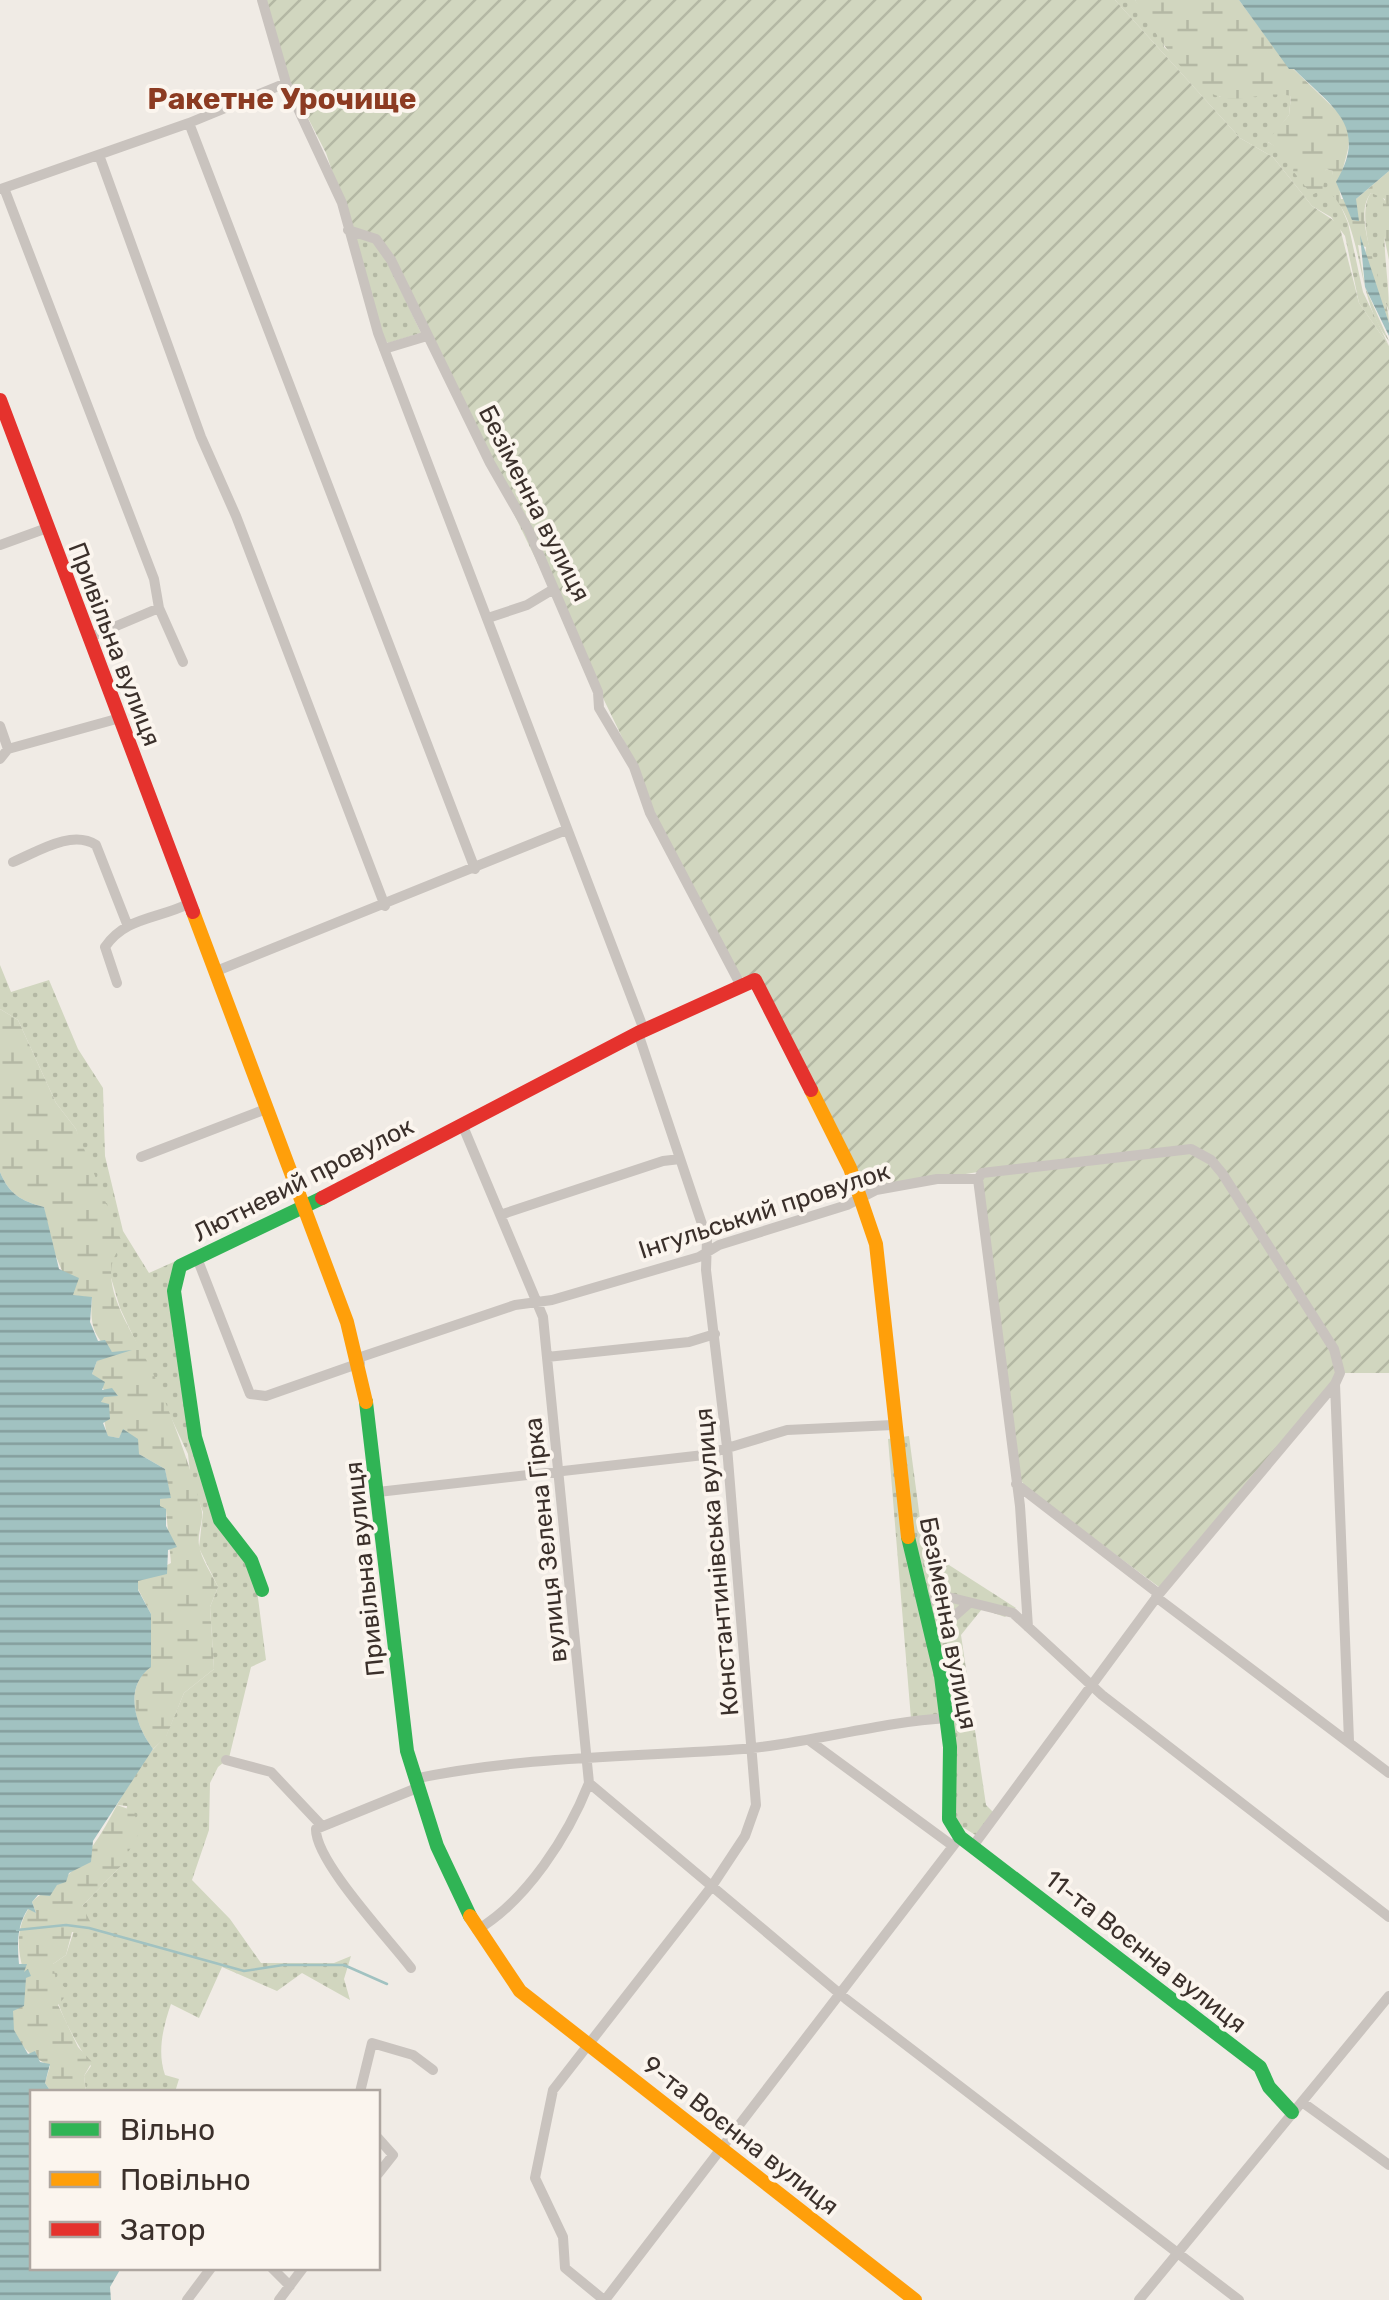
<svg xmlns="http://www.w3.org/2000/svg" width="1389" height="2300" font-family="Rubik,sans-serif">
	<defs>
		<pattern id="grass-dots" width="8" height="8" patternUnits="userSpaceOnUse" patternTransform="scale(2.5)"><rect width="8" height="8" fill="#d1d6bf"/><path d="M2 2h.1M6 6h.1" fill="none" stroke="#b4b8a4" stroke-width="1.8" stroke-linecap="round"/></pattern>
		<pattern id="wetland-marsh" width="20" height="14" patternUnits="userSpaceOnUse" patternTransform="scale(2.5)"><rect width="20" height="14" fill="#d1d6bf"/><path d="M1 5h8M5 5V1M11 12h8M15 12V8" fill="none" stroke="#b4b8a4"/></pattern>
		<pattern id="garden-furrows" width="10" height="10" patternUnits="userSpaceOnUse" patternTransform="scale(2.5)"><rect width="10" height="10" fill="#d1d6bf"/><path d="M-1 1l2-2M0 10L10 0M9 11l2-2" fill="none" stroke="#b4b8a4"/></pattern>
		<pattern id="water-rules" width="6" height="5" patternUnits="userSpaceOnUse" patternTransform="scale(2.5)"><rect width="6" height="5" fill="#a1c2c1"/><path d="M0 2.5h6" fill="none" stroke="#849e9d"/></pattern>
	</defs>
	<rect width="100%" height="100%" fill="#f0ebe5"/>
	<!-- grass -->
	<path fill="url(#grass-dots)" d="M1115,0H1135L1162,36L1164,47L1220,97L1266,92L1291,95L1289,115L1268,142L1323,175L1326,169L1333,171L1331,183L1348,223L1363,292L1389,346L1359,303L1345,236L1331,217L1312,206L1273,157L1240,138Z
		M1371,193L1381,195L1387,204C1380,239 1389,275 1389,311C1379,287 1354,214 1371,193Z
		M359,233L381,248L421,333L388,343L384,340L355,234Z
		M0,965L11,992L49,980L78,1049L103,1088L105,1156L123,1231L149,1273L178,1260L189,1396L220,1516L253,1559L266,1660L251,1667L229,1758L218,1767L210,1783L209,1830L192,1880L230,1919L261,1963H334L351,1956L344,1979L350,2000L302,1973L277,1991L222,1967L199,2018L171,2004C163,2027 157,2052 165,2075L179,2079L175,2092H86L84,2076L91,2066C72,2035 50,2001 53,1964L66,1955L82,1906L120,1867L127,1806L117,1805L142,1761L166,1736L184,1693L214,1669L210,1607L218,1587L199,1548L203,1512L191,1481L188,1454L120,1308L109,1271L113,1255L76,1129L56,1103L18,1020L0,1009Z
		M909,1436L924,1549L1016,1608L1005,1617L982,1609L961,1635L986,1805L994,1813L977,1836L956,1823L952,1716L911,1719L888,1439Z"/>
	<!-- wetland -->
	<path fill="url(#wetland-marsh)" d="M1135,0H1239L1281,57L1346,120C1358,147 1334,172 1341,199H1356L1389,171V260L1380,217L1385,199L1371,193C1349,219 1389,290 1389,323L1365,256L1366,247L1358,245L1365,287L1389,341C1354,298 1365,223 1328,191L1333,171L1326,169L1323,189L1312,195L1293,171L1295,162L1267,141L1289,115L1291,96C1267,90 1243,103 1221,97C1189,89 1151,27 1135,0Z
		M0,1009L18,1020L56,1103L76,1129L123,1245C89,1277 137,1337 152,1371C172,1416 188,1459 201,1507C205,1519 197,1532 199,1545C201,1559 212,1574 218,1587L210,1607L214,1669L184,1693L166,1737L153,1749C135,1725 123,1688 151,1666V1614L138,1589V1580L171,1563L166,1510L160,1507V1499L170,1497L165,1469L139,1454L123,1430L119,1438L107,1436L101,1402L105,1391L92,1374L97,1361L112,1352C92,1336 90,1322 92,1298L72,1295L48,1237L44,1207C21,1201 9,1194 0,1172Z
		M117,1805L134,1811L139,1833L120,1867L82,1906L91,1923L82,1933L72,1932L66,1955L53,1964L56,1981L70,1991L58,2005L78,2047L92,2062L84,2076L86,2092H51L45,2083L50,2066C27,2055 11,2038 12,2015C13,2005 24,1990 26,1978C19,1959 13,1932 29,1908L36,1913L32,1902C40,1893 49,1891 58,1884C84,1863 102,1834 117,1805Z"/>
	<!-- garden -->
	<path fill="url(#garden-furrows)" d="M265,0H1115L1240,138L1273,157L1312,206L1339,224L1359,303L1389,346V1373H1340L1159,1587L1026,1488L1017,1474L978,1172L866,1190L860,1184L746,978L737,976L651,813L636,766L384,246L351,227L326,153L289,81Z"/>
	<!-- water -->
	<path fill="url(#water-rules)" d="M1239,0H1389V171L1356,199L1359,221L1352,220L1336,182C1370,125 1330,106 1294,69H1289Z
		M1360,235L1389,323V336L1365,287Z
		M0,1172C9,1194 21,1201 44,1207L59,1269L79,1278L73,1295L92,1297L90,1322L98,1341L105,1340L112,1352L132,1350L97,1361L92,1374L105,1382L102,1390L112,1388L118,1396L104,1397L101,1402L109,1404L110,1419L103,1423L108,1436L119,1438L123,1429L138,1439L139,1454L165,1469L171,1498L160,1499V1506L166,1509V1526L177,1547L168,1550L167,1574L138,1581V1590L151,1614V1667C123,1687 135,1725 153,1749L93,1841L91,1862L69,1873L66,1882L57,1885L50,1896L38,1895L32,1902L36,1913L28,1909C17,1925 17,1944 19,1964H27L24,1972L28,1969L31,1976L26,1978L24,2006L13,2011L14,2030L28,2054L35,2051L40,2062L50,2064L45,2083L51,2092H32V2268H121L110,2287L111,2300H0Z"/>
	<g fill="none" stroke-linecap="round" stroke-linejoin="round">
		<!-- stream -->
		<path stroke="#a1c2c1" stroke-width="2.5" d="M17,1930L66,1925L89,1928L244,1971L283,1965H344L387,1984"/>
		<!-- street -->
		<path stroke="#c9c3be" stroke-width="10" d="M262,0L286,83L342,203L378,333L644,1030
			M189,123L475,869
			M99,155L201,437L236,516L385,906
			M4,188L154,579L159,608L88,638
			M1,189L189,123L286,83
			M348,230L376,239L391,260L490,463L529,531L598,692L599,708L634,767L650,813L740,984
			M384,349L427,336
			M0,545L47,528
			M159,608L183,662
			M488,618L527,605L552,590
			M0,726L8,749
			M0,759L8,749L120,718
			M13,862C37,852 72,829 96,845L127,924
			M214,972L566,830
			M117,983L105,947C125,917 158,919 188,904
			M462,1124L543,1317L589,1783C568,1836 527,1900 477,1930
			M141,1157L266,1109
			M978,1179L1020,1506L1028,1627
			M503,1214L663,1161L680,1159
			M197,1258L250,1394L266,1396L360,1363
			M547,1357L689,1342L715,1334
			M358,1358L515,1305L552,1300L699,1257L719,1245L847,1205L876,1190L937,1179H978L982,1173L1191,1149L1211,1160L1222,1173L1334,1349L1340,1373L1335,1384L1349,1741
			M1016,1484L1159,1594
			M378,1492L704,1455L787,1430L893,1425
			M1156,1597L1389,1773
			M926,1602L944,1596L1013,1613L1102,1695L1389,1917
			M932,1636L968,1604
			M810,1741L953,1846
			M226,1760L271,1772L321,1825
			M414,1779C522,1756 633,1757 743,1749C812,1743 878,1722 948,1718
			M589,1783L846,1999L1239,2300
			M973,1846L1159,1594L1335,1384
			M411,1968C389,1939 315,1861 316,1829L417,1788
			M360,2092L372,2043L413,2055L433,2070
			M1302,2102L1389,2165
			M378,2138L393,2155L378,2174
			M272,2268L290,2286
			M187,2300L211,2268
			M279,2300L303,2268
			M604,2300L565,2268L563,2237L535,2178L553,2090L712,1886L745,1836L756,1805L727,1447L706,1270L707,1239L638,1033
			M605,2300L960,1837
			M1139,2300L1389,1996"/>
		<!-- fast -->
		<path stroke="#30b455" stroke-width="14" d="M366,1402L407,1751L437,1846L470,1916
			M908,1537L941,1676L950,1747L949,1819L960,1837L1260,2067L1269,2087L1292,2112
			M262,1590L251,1560L220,1520L195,1437L174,1291L180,1266L322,1198"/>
		<!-- slow -->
		<path stroke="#ff9f0a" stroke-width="14" d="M193,912L347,1322L366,1402
			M811,1090L850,1168L876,1244L908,1537
			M470,1916L520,1991L915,2300"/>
		<!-- jam -->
		<path stroke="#e5322d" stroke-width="14" d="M0,400L193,912
			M322,1198L638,1033L755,980L811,1090"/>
	</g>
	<g text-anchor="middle" stroke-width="8" stroke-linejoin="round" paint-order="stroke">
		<!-- street labels -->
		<g font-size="25" fill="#3b302b" stroke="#fbf5ee">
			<text transform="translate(535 503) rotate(63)" y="9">Безіменна вулиця</text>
			<text transform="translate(115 644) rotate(69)" y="9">Привільна вулиця</text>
			<text transform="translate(303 1179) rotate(-27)" y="9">Лютневий провулок</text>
			<text transform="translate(764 1210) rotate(-18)" y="9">Інгульський провулок</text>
			<text transform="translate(545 1540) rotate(-96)" y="9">вулиця Зелена Гірка</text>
			<text transform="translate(716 1562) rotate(-95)" y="9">Константинівська вулиця</text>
			<text transform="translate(364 1569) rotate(-96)" y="9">Привільна вулиця</text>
			<text transform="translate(949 1623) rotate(79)" y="9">Безіменна вулиця</text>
			<text transform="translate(1146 1951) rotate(38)" y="9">11-та Воєнна вулиця</text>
			<text transform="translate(741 2135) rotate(38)" y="9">9-та Воєнна вулиця</text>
		</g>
		<!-- quarter labels -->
		<g font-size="30" font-weight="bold" fill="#8c3b22" stroke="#fbf5ee">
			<text x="282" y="109">Ракетне Урочище</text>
		</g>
	</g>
	<!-- legend -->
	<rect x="30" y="2090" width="350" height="180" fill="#fbf5ee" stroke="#aea6a0" stroke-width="2.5"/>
	<rect x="50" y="2122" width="50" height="15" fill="#30b455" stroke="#aea6a0" stroke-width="2.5"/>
	<text x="120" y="2140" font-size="30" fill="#3b302b">Вільно</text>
	<rect x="50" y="2172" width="50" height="15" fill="#ff9f0a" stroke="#aea6a0" stroke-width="2.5"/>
	<text x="120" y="2190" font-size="30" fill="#3b302b">Повільно</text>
	<rect x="50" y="2222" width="50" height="15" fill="#e5322d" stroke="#aea6a0" stroke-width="2.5"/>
	<text x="120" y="2240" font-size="30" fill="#3b302b">Затор</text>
</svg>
